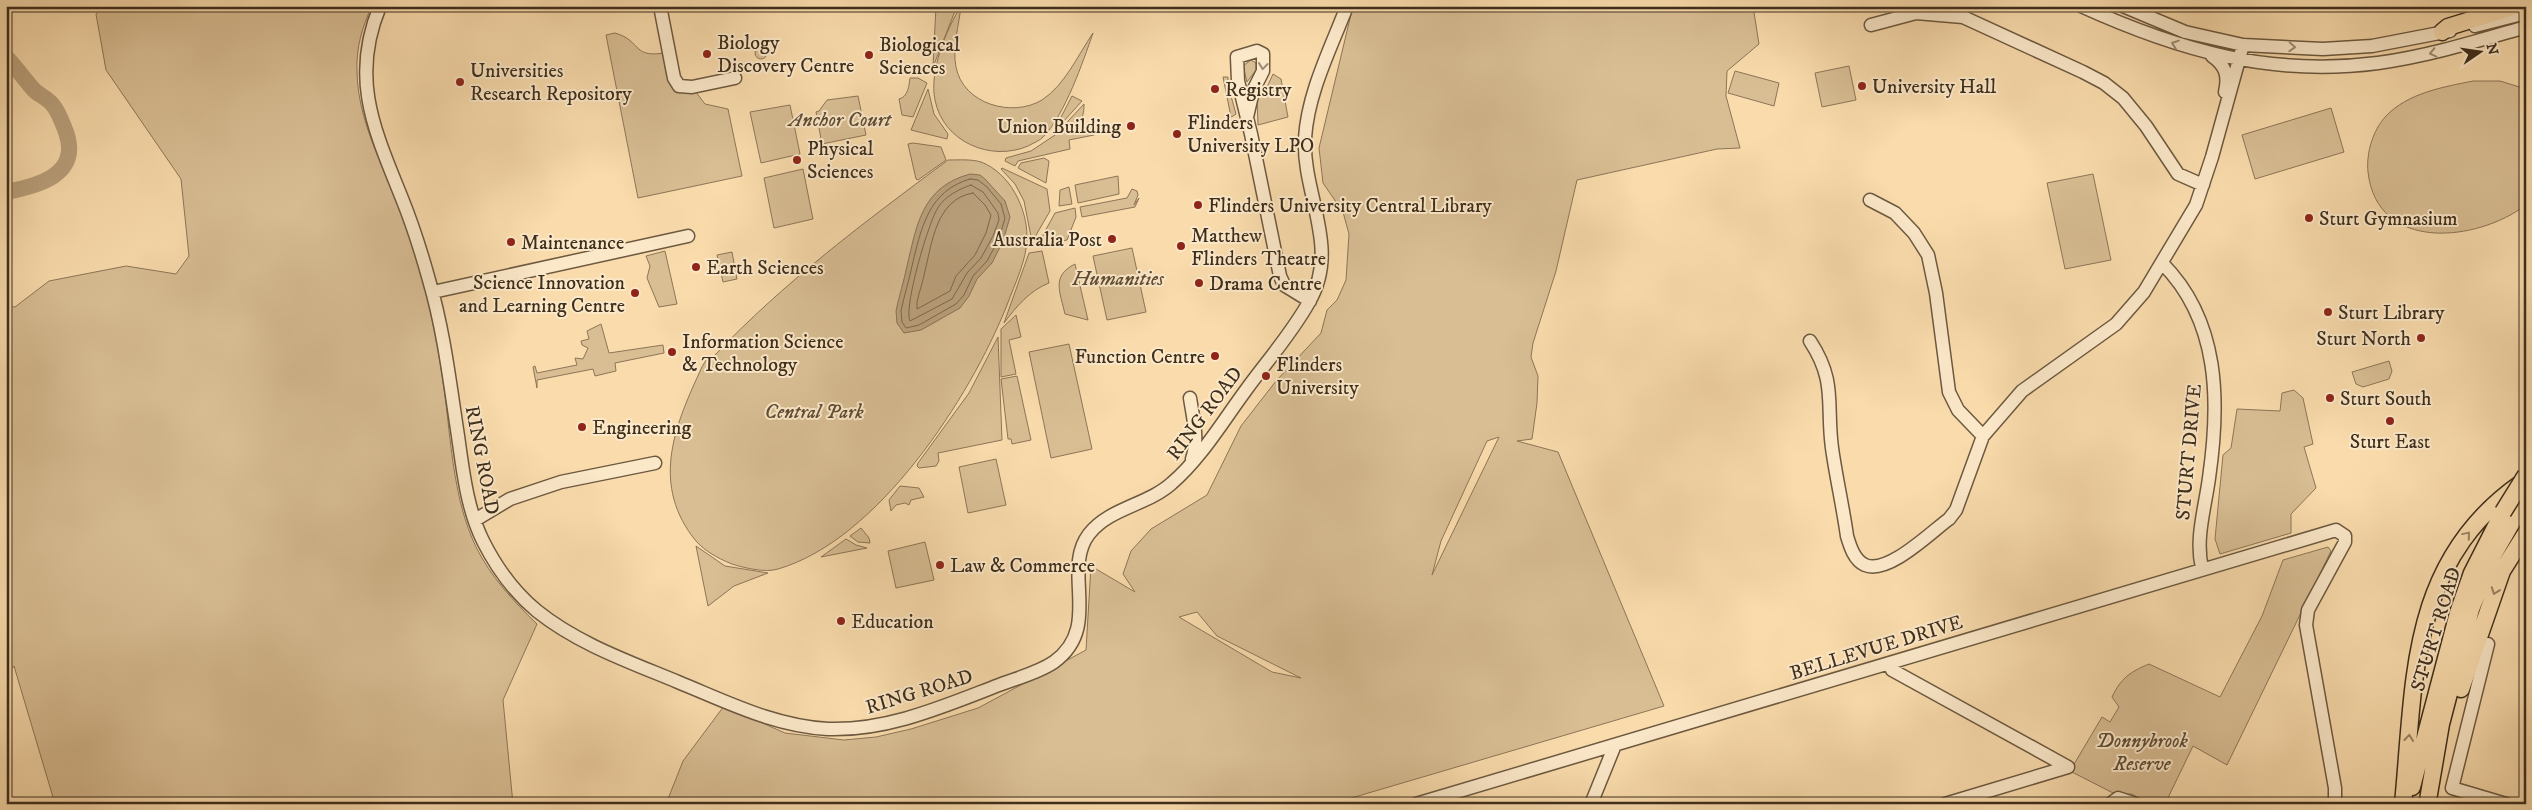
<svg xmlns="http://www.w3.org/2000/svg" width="2532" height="810" font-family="'IM FELL DW Pica',serif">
	<rect width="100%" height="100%" fill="#f9dbac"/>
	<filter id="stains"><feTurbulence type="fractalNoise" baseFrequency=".004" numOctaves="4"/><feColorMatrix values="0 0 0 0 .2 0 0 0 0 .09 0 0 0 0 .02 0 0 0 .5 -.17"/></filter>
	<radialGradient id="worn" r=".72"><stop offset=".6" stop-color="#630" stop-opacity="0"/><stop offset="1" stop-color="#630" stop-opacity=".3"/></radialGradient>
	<!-- green -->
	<path fill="#d9be94" stroke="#8c7658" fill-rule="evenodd" d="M104,6H372C362,27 356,48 357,72C358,120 381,161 398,205C422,264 435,325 444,388C451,440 453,499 476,547C491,577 513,601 537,624L503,700L513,804H55L14,666L6,676V306L15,307L49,281L126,266L176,274L189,256L181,179L106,70L96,14Z
		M936,6H957L933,67Z
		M961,6C959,25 952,48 956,67C963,104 1012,118 1042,100C1065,85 1078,55 1093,33C1083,62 1065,114 1044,136C1040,141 1033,143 1028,146C991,162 943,142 935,100C929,71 946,30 961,6Z
		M1353,6H1753L1759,44L1727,71L1726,96L1740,148L1717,149L1577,180L1556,271L1533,343L1531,357L1538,376L1537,403L1532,439L1517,441L1558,452L1664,706L1331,804H666L683,761L724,706L785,733L844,740L876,737L911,729L978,708L1086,650L1091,566L1135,592L1123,574L1131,551L1151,529L1207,495L1241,426L1276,381L1321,333L1327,310L1337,300L1346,280L1349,234L1343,212L1323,183L1319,148ZM1499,437L1432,575L1441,541L1487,441ZM1197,612L1217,636L1301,678L1272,672L1179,617Z
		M615,33C643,41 631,60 669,52L674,78L692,87L705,104L728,109L742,176L638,198L606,35Z
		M755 53a6 6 0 1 1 12 0a6 6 0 1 1-12 0Z
		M1251,60L1256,63V70L1247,82L1243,66Z
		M1849,66L1856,100L1822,107L1815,73Z
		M1735,71L1779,83L1774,106L1728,93Z
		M1273,74L1281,79L1288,117L1258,125L1257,99L1268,85Z
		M1223,77H1228V85L1236,114L1233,116L1231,117Z
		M910,78H918L927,83L913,117L902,115L899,99C908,97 909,86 910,78Z
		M2473,81H2500L2526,89V205C2477,242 2377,253 2368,172C2366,153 2373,130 2386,116C2408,93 2443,87 2473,81Z
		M928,89L934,114L948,134L947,139L911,130Z
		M858,96L866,135L822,144L816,112L819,111L827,100Z
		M1072,96L1082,101L1063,122L1060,128L1058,123Z
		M1084,104C1084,118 1081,124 1066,126L1068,121Z
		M790,105L800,154L761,163L750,112Z
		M2331,108L2344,152L2255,179L2242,135Z
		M1092,125L1094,135L1069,140L1070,149L1018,161L1015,166L1005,161L1006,158L1031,151L1058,133Z
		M913,143L941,147L946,160L918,180L916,179L908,144Z
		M1044,158L1049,161L1046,183L1018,168L1021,163Z
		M948,160C959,160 971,159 981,162C1010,173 1027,208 1027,237C1027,260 1015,283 1007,305C970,398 878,540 778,569C766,573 744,568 732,564C717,558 702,550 692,536C651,480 676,423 702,367L706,360L714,356C784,282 866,221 948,160Z
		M1002,168L1047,189L1050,211L1032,242L1024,201L1015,184L1001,169Z
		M803,169L813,219L774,228L764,178Z
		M2093,174L2111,260L2065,269L2047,183Z
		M1118,176L1119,194L1078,203L1075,185Z
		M1069,187L1072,204L1059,206L1060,190Z
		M1132,189L1137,191L1138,195L1134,205L1139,198L1135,207L1082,217L1080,207L1127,198Z
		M1075,208L1076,217L1067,240L1037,246L1055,213Z
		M1132,248L1146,312L1107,320L1093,256Z
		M665,251L677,304L659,307L647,278L650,266L646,256Z
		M1042,251L1049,283C1029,291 1017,306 1004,323L1029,253Z
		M732,252L737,279L723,282L717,255Z
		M1075,264L1088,320L1065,314C1060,292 1051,276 1075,264Z
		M1016,315L1021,337L1009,340L1016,374L1001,377V329Z
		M601,324L609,353L663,345L664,353L615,363L616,371L595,376L593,369L537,380V388L533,367L535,366L537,373L577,365L575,358L583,359L588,348L582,345L581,341L589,339L587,331Z
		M998,337L1002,440L938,453L939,461L936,466L919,468L917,466L918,463L969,393Z
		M1069,344L1092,449L1051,458L1029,352Z
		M2389,361L2392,371L2389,379L2363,387L2356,384L2352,372Z
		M1017,376L1031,440L1012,444L1011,439H1008L1001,379Z
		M2294,390L2303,398L2313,444L2304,447L2316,488L2291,514V533L2220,554L2215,539L2223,455L2231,448L2237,409L2280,411L2282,393Z
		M996,459L1006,505L968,513L959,467Z
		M900,486L919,488L924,497L911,500L909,505L905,503L896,505L891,511L889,500Z
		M861,528L869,538L870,543L858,542L850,536Z
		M846,539L856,545L867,548L821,557Z
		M925,542L934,580L896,588L888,551Z
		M696,546L725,566L768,573L734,586L708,606Z
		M2328,547L2331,551L2227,765L2193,746L2165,804H2149L2132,794H2115L2070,771L2102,717L2110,722L2119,707L2112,697C2121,678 2130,672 2149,664L2220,697L2262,616L2283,560Z"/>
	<!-- water -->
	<path fill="#b9a07b" stroke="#887255" d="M970,174L980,175L985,179L1005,201L1010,217L1003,241L992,263L977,279L969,296L960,308L921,330L904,333L897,323L896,311C899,296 904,281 907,266C917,224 922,187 970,174Z"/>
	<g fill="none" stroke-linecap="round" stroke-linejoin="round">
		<!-- shore -->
		<path stroke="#7c674c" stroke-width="1" d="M970,179L978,180L987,187L1001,204L1005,218L999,239L987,261L973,276L964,295L956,304L919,325L906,328L902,322L901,311C904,296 909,281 912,266C921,229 928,191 970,179Z
			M971,185L983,192L998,213L999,220L993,236L981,258L967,273L952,299L910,321C903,309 929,219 939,206C946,196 959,189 971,185Z
			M973,193L985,205L991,215L986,233L975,255L956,276L950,291L917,309V302C919,292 923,282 925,271C932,243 936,199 973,193Z"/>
		<!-- river -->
		<path stroke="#b9a07b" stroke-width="16" d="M6,57C16,67 24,79 34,90C39,95 47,98 52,104C59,112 62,122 66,132C81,175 38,186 6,192"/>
		<defs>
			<path id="minor" d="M380,6C350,78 374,129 401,196C412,223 421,251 429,280C444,331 450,384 458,436C463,471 467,509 483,541C496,567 514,592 537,611C578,644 630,662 678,682C727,702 774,726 828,729C888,731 944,706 999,685C1017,678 1038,673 1054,662C1103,627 1061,570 1089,534C1109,508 1148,505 1172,483C1201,458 1223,421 1246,390C1267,361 1292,333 1309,302C1341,248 1302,194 1305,138C1308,92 1331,48 1347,6
				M660,6L674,78L679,86L692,87L735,78
				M2081,6C2178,50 2270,77 2378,63C2429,56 2477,41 2526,27
				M2123,6L2185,32L2243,45L2323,49L2372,46L2450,31
				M1871,25L1916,13L1963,17L2083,72L2104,83L2123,98L2146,126L2178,174L2203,185
				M2475,26L2526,13
				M2212,56C2225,65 2229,75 2225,92
				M1247,117L1253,91L1263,71V54L1257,51L1237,57L1238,81L1251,134L1280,276L1284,285L1310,301
				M1870,200L1895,213L1914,233L1928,255L1936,293L1949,392L1958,410L1983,436
				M2162,263C2220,321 2220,402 2209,478C2205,508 2195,539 2202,568
				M433,292L688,236
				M1810,341C1837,382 1826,404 1832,448C1836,477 1843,507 1847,536C1850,546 1854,560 1865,565C1888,575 1931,532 1949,519L1956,510L1983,436L2022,391L2116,324L2144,292L2196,205L2212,157L2243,45
				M1190,398C1193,418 1199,439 1192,459
				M475,520L510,499L561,482L655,463
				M2488,644L2452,788L2506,804
				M1889,663L1892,670L2068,767
				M1416,804L2336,530L2345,536V542L2308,610L2306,625L2335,788V804
				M1591,804L1615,745
				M1945,804L2068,767
				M2110,804L2118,798L2136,804"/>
			<path id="major" d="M2442,32L2448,27L2516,6
				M2461,689L2502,571L2526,533
				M2412,787L2458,613L2472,573L2503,512
				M2428,800L2441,724L2471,609L2492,557L2526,498
				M2403,804C2415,681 2408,563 2520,484"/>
		</defs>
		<!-- minor casing -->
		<use href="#minor" stroke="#6d5940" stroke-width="15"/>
		<!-- major casing -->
		<use href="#major" stroke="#3e2e1c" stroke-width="19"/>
		<!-- minor -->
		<use href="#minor" stroke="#fbe8c9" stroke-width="12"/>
		<!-- major -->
		<use href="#major" stroke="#f9dbac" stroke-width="16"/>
		<defs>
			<path id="major-bridge" d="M2503,512L2526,475"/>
		</defs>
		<!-- major-bridge casing -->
		<use href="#major-bridge" stroke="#3e2e1c" stroke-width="19" stroke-linecap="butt"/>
		<!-- major-bridge -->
		<use href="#major-bridge" stroke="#f9dbac" stroke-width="16"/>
	</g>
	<!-- one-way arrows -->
	<defs><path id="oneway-chevron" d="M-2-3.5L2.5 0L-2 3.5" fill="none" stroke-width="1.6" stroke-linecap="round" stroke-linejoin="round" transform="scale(1.25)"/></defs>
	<g stroke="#9c8b72">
		<use href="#oneway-chevron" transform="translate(2175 44) rotate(-161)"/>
		<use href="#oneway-chevron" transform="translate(2292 47) rotate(3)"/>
		<use href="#oneway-chevron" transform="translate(2433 53) rotate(167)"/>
		<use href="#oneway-chevron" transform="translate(1263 66) rotate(96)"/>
	</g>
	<g stroke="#9c8464">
		<use href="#oneway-chevron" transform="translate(2467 535) rotate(-50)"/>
		<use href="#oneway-chevron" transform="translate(2495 591) rotate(110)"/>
		<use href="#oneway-chevron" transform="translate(2409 738) rotate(-84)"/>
	</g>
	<!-- markers -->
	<g fill="#8f2418" stroke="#fbe8c9" stroke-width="2">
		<circle cx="707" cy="54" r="5"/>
		<circle cx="869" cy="55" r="5"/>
		<circle cx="460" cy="82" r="5"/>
		<circle cx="1862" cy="86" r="5"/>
		<circle cx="1215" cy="89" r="5"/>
		<circle cx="1131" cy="126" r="5"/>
		<circle cx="1177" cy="134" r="5"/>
		<circle cx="797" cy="160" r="5"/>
		<circle cx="1198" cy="205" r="5"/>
		<circle cx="2309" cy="218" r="5"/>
		<circle cx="1112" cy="239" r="5"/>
		<circle cx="511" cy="242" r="5"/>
		<circle cx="1181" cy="246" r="5"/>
		<circle cx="696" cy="267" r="5"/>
		<circle cx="1199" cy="283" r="5"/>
		<circle cx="635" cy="293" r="5"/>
		<circle cx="2328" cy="312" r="5"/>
		<circle cx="2421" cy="338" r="5"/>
		<circle cx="672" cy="352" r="5"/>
		<circle cx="1215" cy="356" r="5"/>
		<circle cx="1266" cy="376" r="5"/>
		<circle cx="2330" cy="398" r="5"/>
		<circle cx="2390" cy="421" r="5"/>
		<circle cx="582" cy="427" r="5"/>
		<circle cx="940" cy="565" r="5"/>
		<circle cx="841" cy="621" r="5"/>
	</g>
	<g text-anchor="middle" stroke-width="4" stroke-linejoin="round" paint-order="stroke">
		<!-- poi labels -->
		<g font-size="20" fill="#3e2e1c" stroke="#fbe8c9" text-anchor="start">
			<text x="717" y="49">Biology<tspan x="717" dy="23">Discovery Centre</tspan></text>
			<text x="879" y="51">Biological<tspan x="879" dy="23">Sciences</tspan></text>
			<text x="470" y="77">Universities<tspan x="470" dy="23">Research Repository</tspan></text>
			<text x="1872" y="93">University Hall</text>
			<text x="1225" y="96">Registry</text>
			<text x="1187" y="129">Flinders<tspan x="1187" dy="23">University LPO</tspan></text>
			<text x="1121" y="133" text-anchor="end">Union Building</text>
			<text x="807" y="155">Physical<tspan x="807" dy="23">Sciences</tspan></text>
			<text x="1208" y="212">Flinders University Central Library</text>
			<text x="2319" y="225">Sturt Gymnasium</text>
			<text x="1191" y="242">Matthew<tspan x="1191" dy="23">Flinders Theatre</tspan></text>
			<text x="1102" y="246" text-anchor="end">Australia Post</text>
			<text x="521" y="249">Maintenance</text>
			<text x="706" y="274">Earth Sciences</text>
			<text x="625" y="289" text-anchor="end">Science Innovation<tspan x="625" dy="23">and Learning Centre</tspan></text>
			<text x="1209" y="290">Drama Centre</text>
			<text x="2338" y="319">Sturt Library</text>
			<text x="2411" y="345" text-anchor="end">Sturt North</text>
			<text x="682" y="348">Information Science<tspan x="682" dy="23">&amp; Technology</tspan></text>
			<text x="1205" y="363" text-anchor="end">Function Centre</text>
			<text x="1276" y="371">Flinders<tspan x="1276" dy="23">University</tspan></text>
			<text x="2340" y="405">Sturt South</text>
			<text x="592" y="434">Engineering</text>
			<text x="2390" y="448" text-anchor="middle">Sturt East</text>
			<text x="950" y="572">Law &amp; Commerce</text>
			<text x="851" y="628">Education</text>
		</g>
		<!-- park labels -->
		<g font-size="20" font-style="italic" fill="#5d4b34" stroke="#fbe8c9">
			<text x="840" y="126">Anchor Court</text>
			<text x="1118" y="285">Humanities</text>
			<text x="814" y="418">Central Park</text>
			<text x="2142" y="747">Donnybrook<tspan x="2142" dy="23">Reserve</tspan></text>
		</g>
		<!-- street labels -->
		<g font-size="20" fill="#3e2e1c" stroke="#fbe8c9">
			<text transform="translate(1204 413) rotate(-53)" y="7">RING ROAD</text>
			<text transform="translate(2188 452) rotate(-85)" y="7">STURT DRIVE</text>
			<text transform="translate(483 460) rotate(79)" y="7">RING ROAD</text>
			<text transform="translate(2435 629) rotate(-73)" y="7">STURT ROAD</text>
			<text transform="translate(1876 647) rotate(-17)" y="7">BELLEVUE DRIVE</text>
			<text transform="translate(919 691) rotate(-17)" y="7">RING ROAD</text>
		</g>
	</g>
	<!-- margin -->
	<rect width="2532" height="810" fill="none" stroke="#f9dbac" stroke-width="25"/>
	<rect x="8" y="8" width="2517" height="795" fill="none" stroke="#3e2e1c" stroke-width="2.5"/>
	<rect x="12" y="12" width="2507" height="785" fill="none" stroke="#3e2e1c"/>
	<!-- north arrow -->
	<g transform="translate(2480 52) rotate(77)" stroke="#fbe8c9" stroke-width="4" paint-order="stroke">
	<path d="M0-4L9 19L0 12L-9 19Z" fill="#3e2e1c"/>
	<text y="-8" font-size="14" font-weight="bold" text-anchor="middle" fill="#3e2e1c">N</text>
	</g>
	<rect width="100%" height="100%" filter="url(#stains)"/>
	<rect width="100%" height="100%" fill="url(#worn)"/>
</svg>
